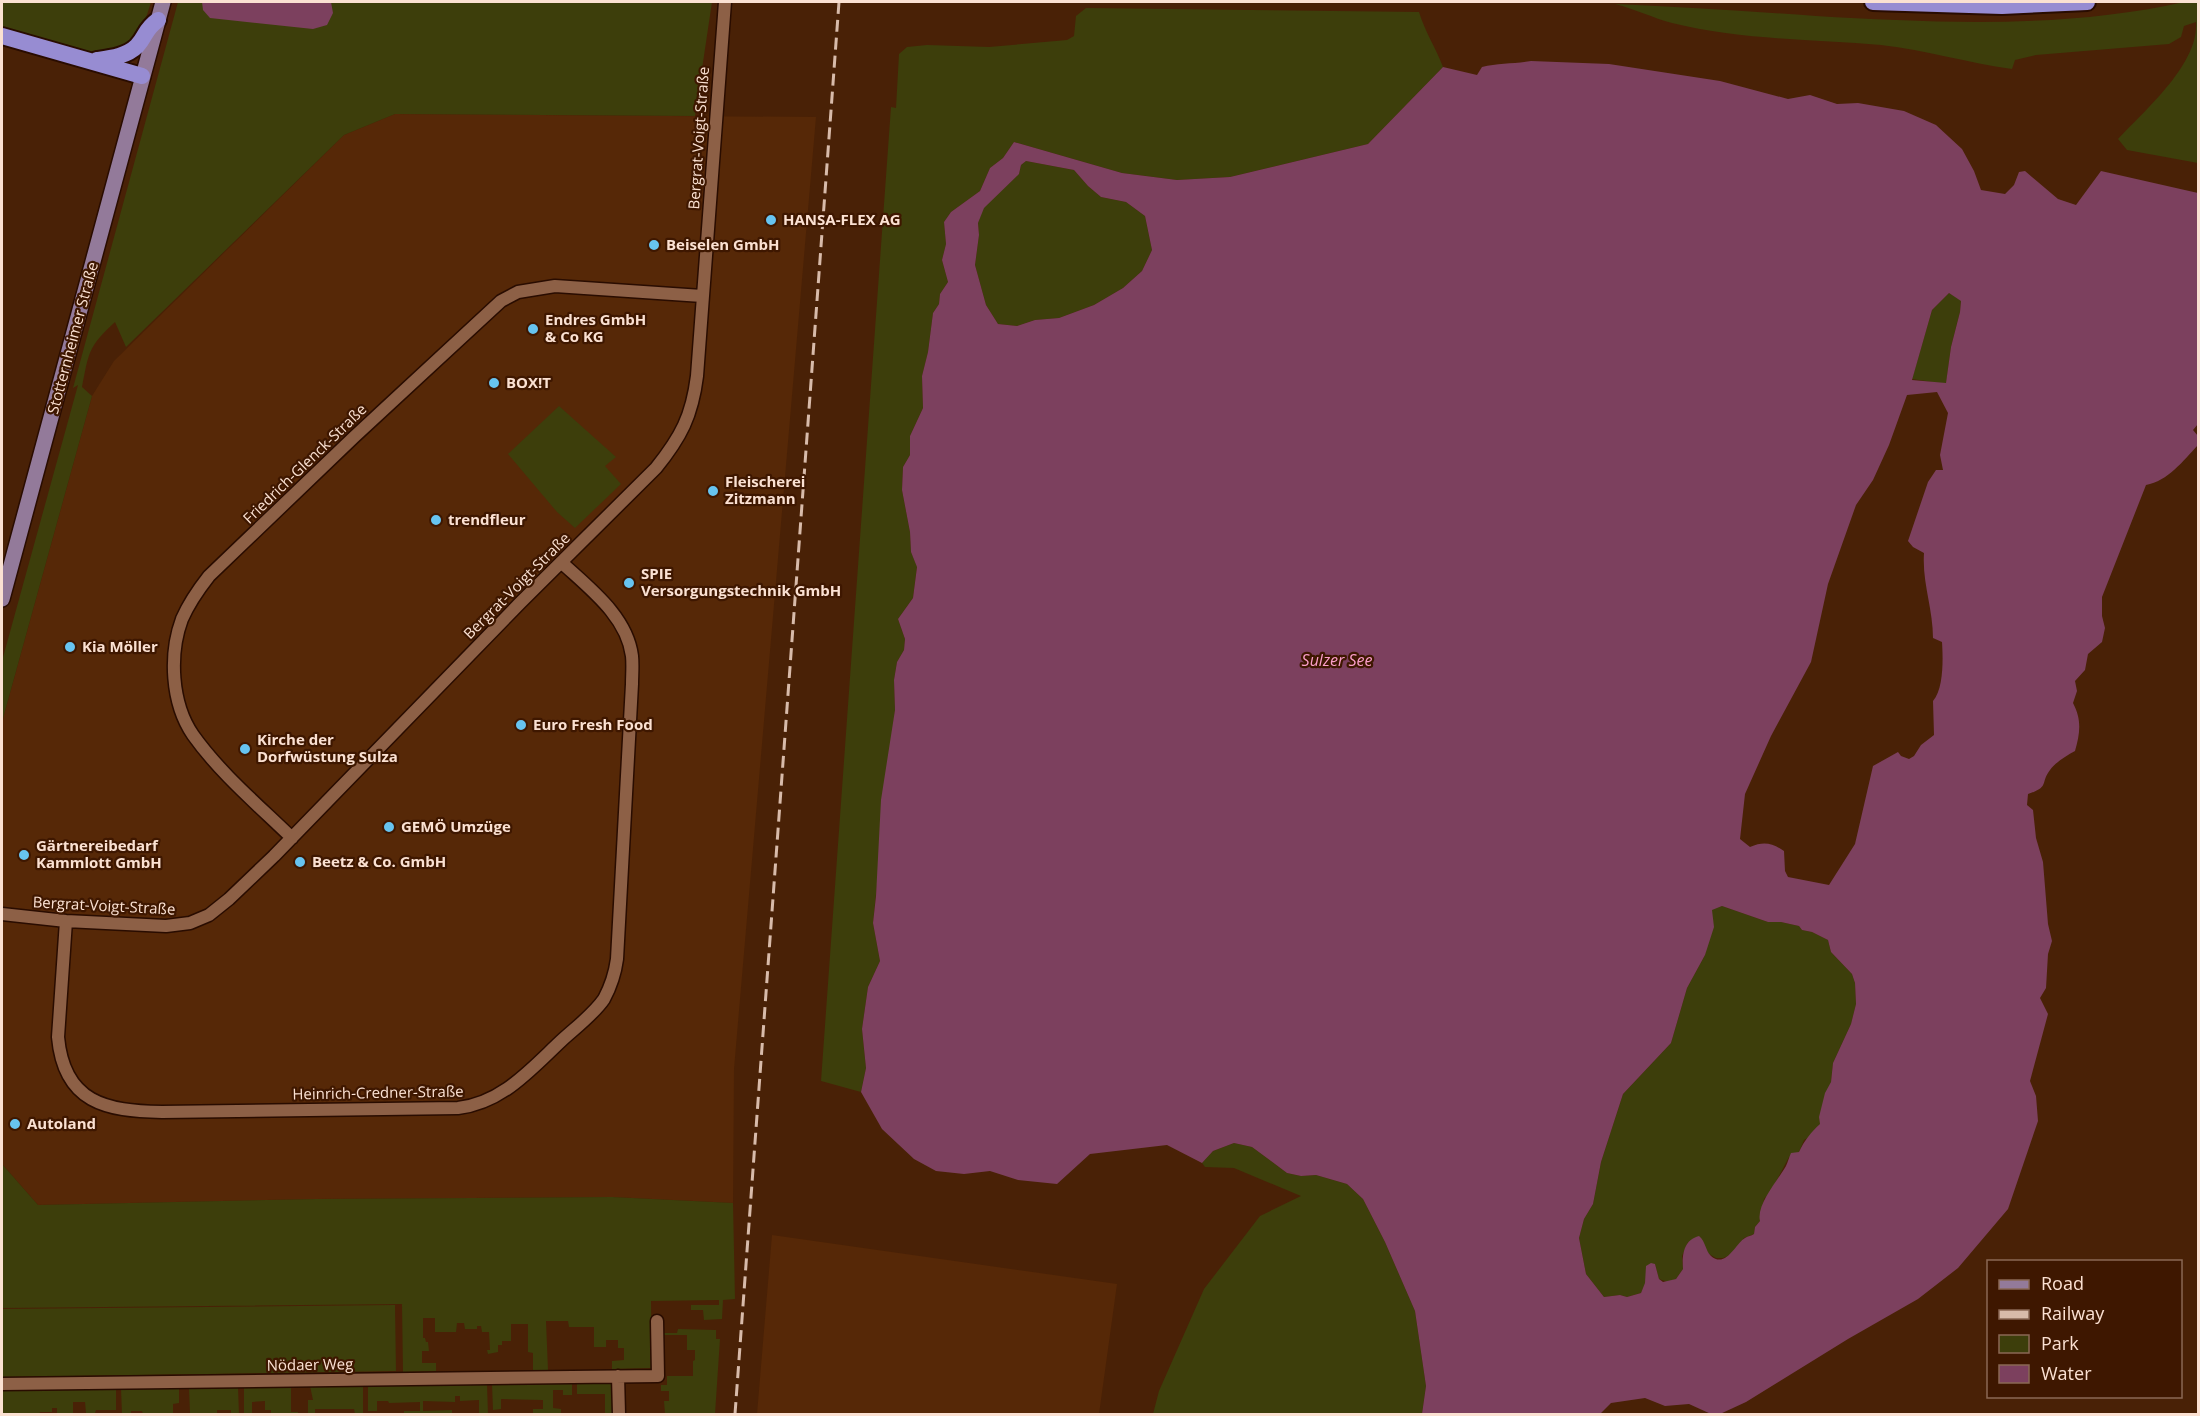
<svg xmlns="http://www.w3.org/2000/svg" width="2200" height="1416" font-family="'Open Sans',sans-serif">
	<rect width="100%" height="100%" fill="#492106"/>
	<!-- built -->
	<path fill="#562807" d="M395,114L816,117L734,1069L733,1203L612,1197L317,1199L38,1205L2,1164V722L92,396L114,361L344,135Z
		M772,1235L1117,1284L1099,1414H757Z"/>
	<!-- green -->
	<path fill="#3d3e0b" d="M2,2H151C146,18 142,35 128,46C105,64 28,37 2,29Z
		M178,2H712L695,116L395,114L344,135L126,347L115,322C88,347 89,352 82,387L92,396L2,722V661L78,385L73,388Z
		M2184,2H2198V163L2127,150L2118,139C2145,110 2199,64 2196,22L2184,26L2181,37L2169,44L2036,55L2015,60L2012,69C1968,63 1926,50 1881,45C1812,39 1740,40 1672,23C1653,18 1635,9 1615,4C1682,7 1749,11 1816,16C1938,23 2064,29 2184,2Z
		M1086,8L1419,12C1425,32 1436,48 1443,67L1368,144L1230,177L1177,180L1122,173L1014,142L1003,158L990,168L980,191L951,212L944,222L946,244L942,260L948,282L940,294L939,304L933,313L928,352L922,376L923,408L910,436V455L903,467L902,490L910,532L911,552L917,566L913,598L898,619L905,639L904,650L897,662L894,680L895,710L873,923L880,961L868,987L862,1029L866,1068L861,1092L821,1081L891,107L896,108L899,54L907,47L927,45L989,47L1067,40L1074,36L1076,16Z
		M1026,161L1074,170L1088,186L1101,197L1126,202L1145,216L1152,250L1142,271L1123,288L1094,305L1059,318L1035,320L1017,326L998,324L986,305L975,265L979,235L978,223L983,208L1019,174L1021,165Z
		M1949,293L1961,300L1960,312L1951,347L1946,384L1912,379L1932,310Z
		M559,406L616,457L605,466L621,484L575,528L557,512L508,454Z
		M1722,906L1768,922H1781L1799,926L1802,930L1812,932L1828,940L1831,952L1852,974L1855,983L1856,1004L1851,1024L1833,1063L1831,1082L1821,1124L1814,1130L1811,1136L1804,1140L1799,1152L1789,1157L1771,1191L1764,1199L1760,1221L1755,1227L1754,1234L1744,1238L1731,1255L1723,1258H1716L1688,1242L1682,1256L1683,1269L1676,1279L1668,1282L1659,1279L1655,1264L1641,1293L1627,1297L1620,1295L1604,1297L1586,1274L1579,1238L1584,1219L1593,1204L1601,1162L1623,1094L1671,1043L1687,988L1705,955L1712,909Z
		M1234,1143L1252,1147L1287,1173L1301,1176L1316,1175L1347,1184L1363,1199L1385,1242L1415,1311L1426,1386L1422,1414H1153L1159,1391L1204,1289L1260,1216L1301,1196L1234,1168L1205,1167L1202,1163L1213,1151Z
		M2,1164L38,1205L317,1199L612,1197L733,1203L735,1299L723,1300L722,1319L704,1320L703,1310H691V1305H719V1300L651,1301L652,1368L612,1369V1361L624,1360V1348H618V1340H606V1347H594V1327H569L568,1321H546L548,1370H533V1353L528,1352V1324H511V1341H502V1345H498V1352L488,1354L487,1350H490L489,1332H482L481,1326H477V1329H465L464,1323H457L456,1332H435V1318H423V1338H425L426,1342H428L429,1351H422V1363H436V1371L403,1372L402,1304L2,1308Z
		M395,1305L396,1371L2,1377V1309Z
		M678,1329L716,1330V1339H720L715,1414H665L664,1401H669V1391H661V1385H667V1376H693V1361L695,1360V1350H687V1335H664V1333H677Z
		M577,1382H612L613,1414H605V1394H577Z
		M572,1383V1395H563V1390H553V1408L561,1409V1414H533V1409H543V1400L501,1399V1409L493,1410L492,1384Z
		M487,1384L488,1414H479V1400L460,1401V1396H455V1402L423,1401V1411L452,1410V1414H404V1411H420V1402L389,1403L388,1401H377V1411H368V1385Z
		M310,1386H363V1414H355L354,1409H315V1414H308V1400H313Z
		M238,1387L239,1414H231V1410H217V1414H179L190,1413L189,1388Z
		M244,1387H291V1412H298V1414H271V1410H265V1401L252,1402V1414H244Z
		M179,1388V1403L173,1404V1414H143L142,1411H131V1414H122L121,1389Z
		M116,1389V1410H96L95,1413H86L85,1402H73V1414H57V1408H52V1412H40L39,1414H2V1390Z"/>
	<!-- water -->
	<path fill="#7c405e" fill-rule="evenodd" d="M202,2H331L333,13L327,25L313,29L210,18L203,10Z
		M1531,61L1609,64L1720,81L1788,99L1810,95L1837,104L1858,103L1904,111L1936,125L1962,149L1974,171L1981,190L2005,194L2014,185L2019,172L2025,171L2058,199L2076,205L2101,171L2198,193V424L2193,430L2198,436V445C2183,461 2168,481 2146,485L2102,597V616L2105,628L2102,642L2088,654L2085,670L2075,681L2077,691L2073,703C2082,720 2080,733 2075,751C2066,756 2056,762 2050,770C2040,783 2050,787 2028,794L2027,805L2033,810L2036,838L2043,862L2048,924L2052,941L2048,954L2046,988L2040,998L2048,1014L2030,1081L2036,1096L2038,1121L2008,1209L1958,1268L1918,1299L1848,1339L1746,1402L1720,1414H1711L1689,1404L1665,1406L1645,1398L1611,1403L1600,1414H1422L1426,1386L1415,1311L1385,1242L1363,1199L1347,1184L1316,1175L1301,1176L1287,1173L1252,1147L1234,1143L1213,1151L1202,1163L1167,1145L1090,1154L1057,1184L1018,1180L990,1171L964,1174L936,1171L914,1159L882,1129L861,1092L866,1068L862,1029L868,987L880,961L873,923L876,896L881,800L895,710L894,680L897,662L904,650L905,639L898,619L913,598L917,567L911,552L910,532L902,490L903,467L910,455V436L923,408L922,376L928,352L933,313L939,304L940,294L948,282L942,260L946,244L944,222L951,212L980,191L990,168L1003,158L1014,142L1122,173L1177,180L1230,177L1368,144L1443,67L1477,75L1482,67C1498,63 1515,64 1531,61ZM1026,161L1074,170L1088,186L1101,197L1126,202L1145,216L1152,250L1142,271L1123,288L1094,305L1059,318L1035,320L1017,326L998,324L986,305L975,265L979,235L978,223L984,208L1019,174L1021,165ZM1949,293L1961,301L1960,312L1951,347L1946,383L1912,380L1932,310ZM1937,392L1948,413L1940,455L1943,470H1936L1928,482L1908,541L1913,547L1924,553C1922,583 1933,608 1933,638L1942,642C1943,657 1944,689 1933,701L1934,735L1921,745L1914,756L1909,759L1901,756L1898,752L1873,766L1855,844L1829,885L1788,877L1785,871L1784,851C1772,843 1764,841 1750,847L1740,839L1745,794L1771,736L1811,662L1828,584L1856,505L1873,480L1889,445L1907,395ZM1722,906L1768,922H1781L1799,926L1802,930L1812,932L1828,940L1831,952L1852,974L1855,983L1856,1004L1851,1024L1833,1063L1831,1082L1825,1093L1819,1117L1820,1124C1811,1132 1804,1141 1799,1152L1791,1153C1789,1157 1788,1162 1786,1166C1778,1180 1756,1205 1760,1221L1755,1227L1754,1234C1751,1236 1748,1236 1745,1238C1736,1243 1726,1269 1711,1256C1705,1250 1706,1242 1699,1236C1683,1240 1682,1256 1683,1269L1676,1279L1663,1282L1659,1279L1655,1264L1651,1263L1646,1266L1645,1283L1641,1293L1627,1297L1620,1295L1604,1297L1586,1274L1579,1238L1584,1219L1593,1204L1601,1162L1623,1094L1671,1043L1687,988L1705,955L1714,927L1712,910Z"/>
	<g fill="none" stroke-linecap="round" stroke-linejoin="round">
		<defs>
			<path id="minor" d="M292,838C258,805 220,773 193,735C171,703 169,654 182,619C189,603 198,590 209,576L354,437L501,301L518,292L555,286L702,296
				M2,914L66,921L166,926L190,923L209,915L229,899L274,856L520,603L656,468C681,437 692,416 697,376L725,2
				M66,921L58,1037C64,1103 106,1111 162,1112L458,1108C502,1103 530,1070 561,1041C575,1028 593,1015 604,999C611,986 615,974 617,959L632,684C632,675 633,666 632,656C627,616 589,588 561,562
				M618,1376L619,1414
				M2,1384L658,1376L657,1321"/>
			<path id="major" d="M2,599L163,2"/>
			<path id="highway" d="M1873,2L2002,6L2087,2
				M2,36L142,76
				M97,60C111,58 127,56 137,46C147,35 144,30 158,20"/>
		</defs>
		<!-- minor casing -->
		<use href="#minor" stroke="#290c00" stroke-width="15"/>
		<!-- major casing -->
		<use href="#major" stroke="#290c00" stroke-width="18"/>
		<!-- highway casing -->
		<use href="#highway" stroke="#290c00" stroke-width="20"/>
		<!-- minor -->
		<use href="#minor" stroke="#8d6046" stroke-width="12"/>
		<!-- major -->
		<use href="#major" stroke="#937a9a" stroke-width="15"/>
		<!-- highway -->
		<use href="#highway" stroke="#978cd2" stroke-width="16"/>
		<!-- rail -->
		<path stroke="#d8bbaa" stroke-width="3" stroke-dasharray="12 6" stroke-linecap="butt" d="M735,1414L839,2"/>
	</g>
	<!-- markers -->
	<g fill="#67c4f0" stroke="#3e1700" stroke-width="2">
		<circle cx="771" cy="220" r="6"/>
		<circle cx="654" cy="245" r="6"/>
		<circle cx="533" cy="329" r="6"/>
		<circle cx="494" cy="383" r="6"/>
		<circle cx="713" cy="491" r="6"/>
		<circle cx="436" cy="520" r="6"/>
		<circle cx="629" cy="583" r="6"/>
		<circle cx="70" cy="647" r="6"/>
		<circle cx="521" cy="725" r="6"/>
		<circle cx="245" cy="749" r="6"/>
		<circle cx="389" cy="827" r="6"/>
		<circle cx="24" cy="855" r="6"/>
		<circle cx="300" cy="862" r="6"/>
		<circle cx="15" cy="1124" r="6"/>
	</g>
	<g text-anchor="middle" stroke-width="4.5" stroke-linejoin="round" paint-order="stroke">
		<!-- street labels -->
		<g font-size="15" fill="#fbe1d2" stroke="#3e1700">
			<text transform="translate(699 138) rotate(-86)" y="5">Bergrat-Voigt-Straße</text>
			<text transform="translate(73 338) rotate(-75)" y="5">Stotternheimer Straße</text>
			<text transform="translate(305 464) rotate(-44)" y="5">Friedrich-Glenck-Straße</text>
			<text transform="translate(517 586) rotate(-45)" y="5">Bergrat-Voigt-Straße</text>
			<text transform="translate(104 906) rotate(3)" y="5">Bergrat-Voigt-Straße</text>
			<text transform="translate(378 1093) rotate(-1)" y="5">Heinrich-Credner-Straße</text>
			<text transform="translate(310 1365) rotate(-1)" y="5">Nödaer Weg</text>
		</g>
		<!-- poi labels -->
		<g font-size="15" font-weight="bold" fill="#fbe1d2" stroke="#3e1700" text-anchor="start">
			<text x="783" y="225">HANSA-FLEX AG</text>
			<text x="666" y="250">Beiselen GmbH</text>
			<text x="545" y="325">Endres GmbH<tspan x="545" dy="17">&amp; Co KG</tspan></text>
			<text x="506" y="388">BOX!T</text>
			<text x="725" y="487">Fleischerei<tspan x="725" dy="17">Zitzmann</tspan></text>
			<text x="448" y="525">trendfleur</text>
			<text x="641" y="579">SPIE<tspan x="641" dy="17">Versorgungstechnik GmbH</tspan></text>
			<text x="82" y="652">Kia Möller</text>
			<text x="533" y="730">Euro Fresh Food</text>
			<text x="257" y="745">Kirche der<tspan x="257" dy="17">Dorfwüstung Sulza</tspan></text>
			<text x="401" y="832">GEMÖ Umzüge</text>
			<text x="36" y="851">Gärtnereibedarf<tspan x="36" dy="17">Kammlott GmbH</tspan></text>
			<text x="312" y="867">Beetz &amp; Co. GmbH</text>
			<text x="27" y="1129">Autoland</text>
		</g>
		<!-- water labels -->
		<g font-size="16" font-style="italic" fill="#fb9eca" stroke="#3e1700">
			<text x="1337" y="666">Sulzer See</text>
		</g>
	</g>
	<!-- border -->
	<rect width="2200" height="1416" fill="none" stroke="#fbe1d2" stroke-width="6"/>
	<!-- legend -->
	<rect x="1987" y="1260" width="195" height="138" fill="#3e1700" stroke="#8a6854" stroke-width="1.5"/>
	<rect x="1999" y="1280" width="30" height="9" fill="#937a9a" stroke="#8a6854" stroke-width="1.5"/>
	<text x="2041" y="1290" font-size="18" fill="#fbe1d2">Road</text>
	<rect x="1999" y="1310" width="30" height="9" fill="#d8bbaa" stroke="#8a6854" stroke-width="1.5"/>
	<text x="2041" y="1320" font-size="18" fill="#fbe1d2">Railway</text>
	<rect x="1999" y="1335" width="30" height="18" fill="#3d3e0b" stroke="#8a6854" stroke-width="1.5"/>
	<text x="2041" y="1350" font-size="18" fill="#fbe1d2">Park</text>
	<rect x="1999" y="1365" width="30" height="18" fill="#7c405e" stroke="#8a6854" stroke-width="1.5"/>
	<text x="2041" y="1380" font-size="18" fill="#fbe1d2">Water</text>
</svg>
